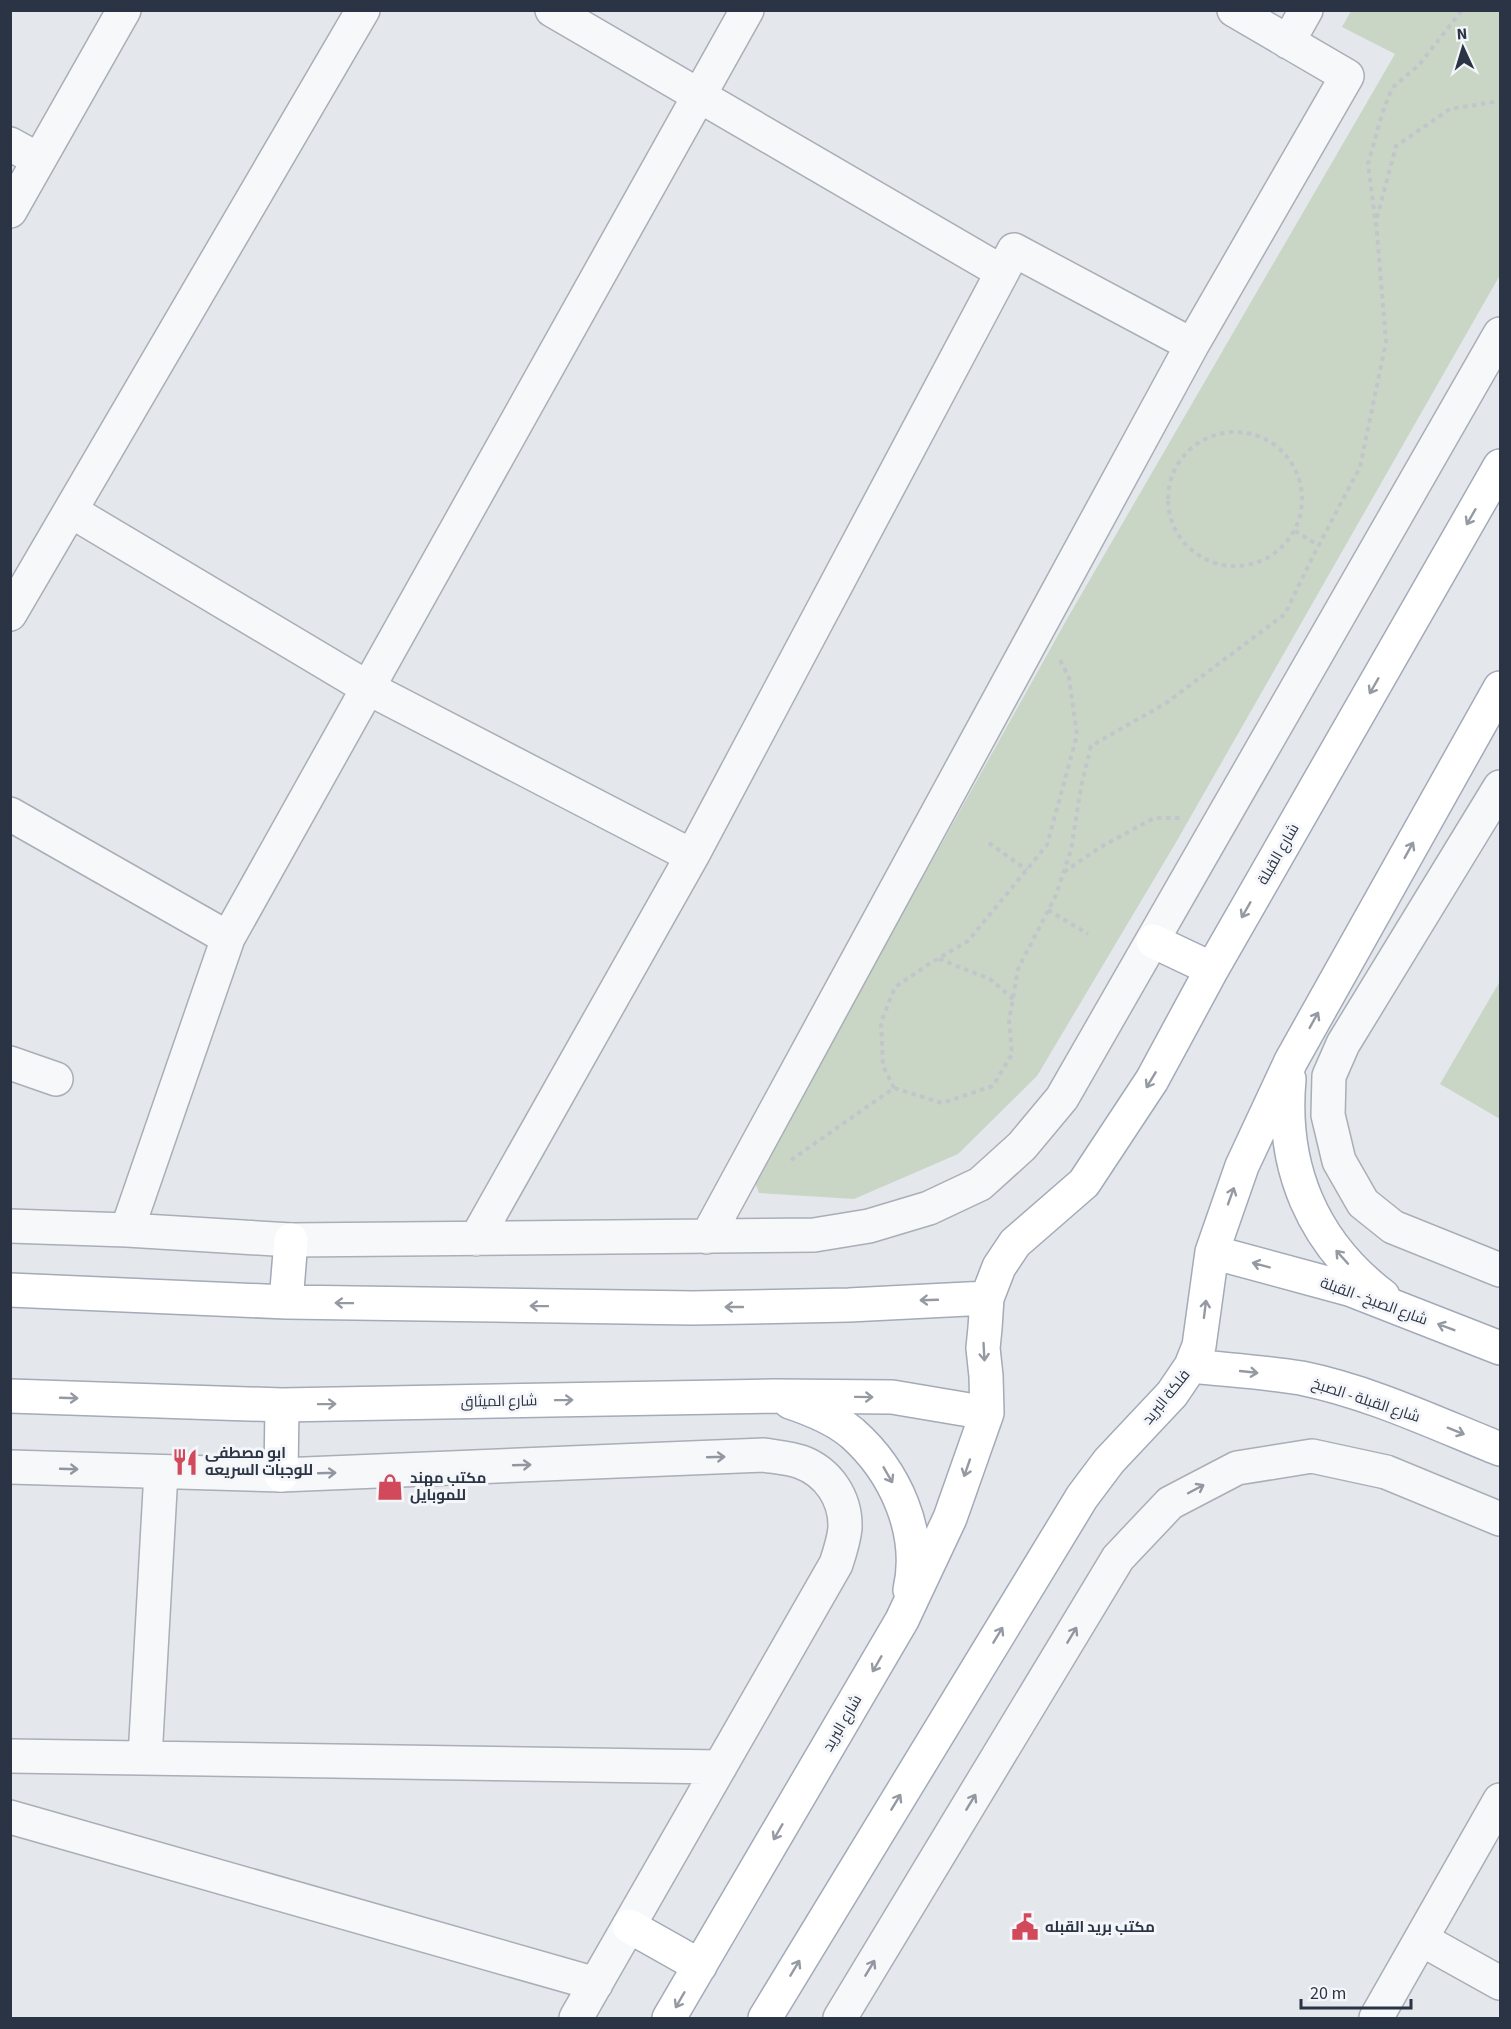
<svg xmlns="http://www.w3.org/2000/svg" width="1511" height="2029" font-family="'Source Sans 3',Cairo,sans-serif">
	<rect width="100%" height="100%" fill="#e4e7ec"/>
	<!-- green -->
	<path fill="#c9d6c5" d="M1351,11H1500V275L1175,844L1037,1076L958,1154L854,1199L759,1193L754,1180L1067,619L1395,54L1342,27Z
		M1500,981V1119L1440,1084Z"/>
	<g fill="none" stroke-linecap="round" stroke-linejoin="round">
		<defs>
			<path id="minor" d="M552,10L1002,272
				M1288,42L1306,10
				M10,144L39,160
				M10,211L124,10
				M71,511L368,688L692,856
				M10,614L363,10
				M1500,787L1343,1044L1329,1076L1328,1115L1339,1161L1363,1203L1393,1227L1500,1270
				M10,814L228,938
				M10,1063L56,1079
				M10,1226L127,1230L291,1240L814,1235L869,1226L929,1208L980,1184L1022,1146L1062,1098L1500,334
				M127,1230L228,938L747,10
				M707,1237L1192,345L1347,76L1234,10
				M476,1239L692,856L1014,250L1192,345
				M10,1467L281,1475L764,1455C776,1457 790,1458 801,1462C828,1472 846,1498 845,1528C844,1540 840,1552 836,1564L576,2018
				M10,1756L720,1767
				M145,1758L161,1472
				M10,1817L596,1984
				M1421,1939L1500,1983
				M840,2018L1118,1558L1170,1503L1237,1468L1312,1456L1386,1472L1500,1519
				M1376,2018L1500,1800"/>
			<path id="major" d="M1153,941L1212,969
				M1289,1079C1281,1167 1312,1242 1383,1296
				M1212,1252L1349,1289L1500,1348
				M10,1290L286,1302L693,1308L849,1305L987,1298
				M286,1302L291,1240
				M1191,1366C1227,1370 1265,1372 1301,1378C1370,1392 1435,1423 1500,1449
				M10,1396L282,1405L774,1396L892,1397L987,1413
				M790,1402C811,1409 834,1418 852,1433C895,1471 923,1532 910,1590
				M281,1475L282,1405
				M629,1926L700,1966
				M669,2018L902,1620L950,1518L987,1413L986,1376L983,1348L985,1328L987,1298L999,1267L1015,1243L1084,1183L1152,1080L1212,969L1500,466
				M765,2018L1082,1497L1109,1461L1172,1394L1191,1366L1199,1346L1212,1252L1242,1166L1291,1061L1500,688"/>
		</defs>
		<!-- minor casing -->
		<use href="#minor" stroke="#a9aeb7" stroke-width="36"/>
		<!-- major casing -->
		<use href="#major" stroke="#a3abb8" stroke-width="36"/>
		<!-- path -->
		<path stroke="#c2c5cb" stroke-width="4" stroke-dasharray="4.5 4.5" stroke-linecap="butt" d="M1375,218L1368,164L1382,114L1392,88L1419,65L1462,10
			M1168 499a67 67 0 1 1 134 0a67 67 0 1 1-134 0Z
			M1295,531L1318,545
			M989,843L1027,870
			M1064,872L1099,848L1154,818H1182
			M1048,910L1088,934
			M939,959L990,979L1013,999
			M894,1088L883,1066L881,1022L895,987L929,964L968,941L1047,845L1077,735L1069,678L1060,660
			M791,1160L894,1088L942,1103L993,1086L1012,1054L1009,1021L1018,969L1056,895L1071,850L1081,787L1091,746L1166,703L1285,614L1312,558L1360,467L1386,342L1376,221L1396,146L1450,109L1500,101"/>
		<!-- minor -->
		<use href="#minor" stroke="#f7f8fa" stroke-width="33"/>
		<!-- major -->
		<use href="#major" stroke="#fff" stroke-width="33"/>
	</g>
	<!-- one-way arrows -->
	<defs><path id="oneway-shaft" d="M-6 0H5M1.5-3L5.5 0L1.5 3" fill="none" stroke-width="1.6" stroke-linecap="round" stroke-linejoin="round" transform="scale(1.5)"/></defs>
	<g stroke="#959aa2">
		<use href="#oneway-shaft" transform="translate(1471 517) rotate(120)"/>
		<use href="#oneway-shaft" transform="translate(1374 686) rotate(120)"/>
		<use href="#oneway-shaft" transform="translate(1409 850) rotate(-61)"/>
		<use href="#oneway-shaft" transform="translate(1246 910) rotate(120)"/>
		<use href="#oneway-shaft" transform="translate(1314 1020) rotate(-61)"/>
		<use href="#oneway-shaft" transform="translate(1151 1080) rotate(121)"/>
		<use href="#oneway-shaft" transform="translate(1231 1196) rotate(-70)"/>
		<use href="#oneway-shaft" transform="translate(1342 1257) rotate(-132)"/>
		<use href="#oneway-shaft" transform="translate(1261 1265) rotate(-165)"/>
		<use href="#oneway-shaft" transform="translate(929 1300) rotate(178)"/>
		<use href="#oneway-shaft" transform="translate(344 1303) rotate(-179)"/>
		<use href="#oneway-shaft" transform="translate(539 1306) rotate(-179)"/>
		<use href="#oneway-shaft" transform="translate(734 1307) rotate(180)"/>
		<use href="#oneway-shaft" transform="translate(1205 1309) rotate(-83)"/>
		<use href="#oneway-shaft" transform="translate(1446 1327) rotate(-159)"/>
		<use href="#oneway-shaft" transform="translate(984 1352) rotate(87)"/>
		<use href="#oneway-shaft" transform="translate(1249 1372) rotate(6)"/>
		<use href="#oneway-shaft" transform="translate(864 1397) rotate(1)"/>
		<use href="#oneway-shaft" transform="translate(69 1398) rotate(2)"/>
		<use href="#oneway-shaft" transform="translate(564 1400) rotate(-1)"/>
		<use href="#oneway-shaft" transform="translate(327 1404) rotate(-1)"/>
		<use href="#oneway-shaft" transform="translate(1456 1431) rotate(22)"/>
		<use href="#oneway-shaft" transform="translate(967 1468) rotate(109)"/>
		<use href="#oneway-shaft" transform="translate(888 1475) rotate(60)"/>
		<use href="#oneway-shaft" transform="translate(998 1635) rotate(-59)"/>
		<use href="#oneway-shaft" transform="translate(877 1664) rotate(120)"/>
		<use href="#oneway-shaft" transform="translate(896 1802) rotate(-59)"/>
		<use href="#oneway-shaft" transform="translate(778 1832) rotate(120)"/>
		<use href="#oneway-shaft" transform="translate(795 1968) rotate(-59)"/>
		<use href="#oneway-shaft" transform="translate(680 2000) rotate(120)"/>
	</g>
	<g stroke="#9196a0">
		<use href="#oneway-shaft" transform="translate(716 1457) rotate(-2)"/>
		<use href="#oneway-shaft" transform="translate(522 1465) rotate(-2)"/>
		<use href="#oneway-shaft" transform="translate(69 1469) rotate(2)"/>
		<use href="#oneway-shaft" transform="translate(327 1473) rotate(-2)"/>
		<use href="#oneway-shaft" transform="translate(1196 1489) rotate(-28)"/>
		<use href="#oneway-shaft" transform="translate(1072 1635) rotate(-59)"/>
		<use href="#oneway-shaft" transform="translate(971 1802) rotate(-59)"/>
		<use href="#oneway-shaft" transform="translate(870 1968) rotate(-59)"/>
	</g>
	<!-- icons -->
	<defs>
		<symbol id="restaurant-bare" viewBox="-9 -9 18 18"><path d="M-5-6h1v4h1v-4h1v4h1v-4h1v5L-1.5 .5V6h-2V.5L-5-1ZM5-6V6H3V1.5H1.5Q1.5-4 5-6Z" fill="#d1495b" stroke="#f4f6f9" stroke-width="2.5" paint-order="stroke"/></symbol>
		<symbol id="shop-bare" viewBox="-9 -9 18 18"><path d="M-5-2.5h2.3a2.7 3.5 0 0 1 5.4 0H5L5.5 6h-11ZM-1.5-2.5h3a1.5 2.3 0 0 0-3 0Z" fill="#d1495b" stroke="#f4f6f9" stroke-width="2.5" paint-order="stroke"/></symbol>
		<symbol id="civic-bare" viewBox="-9 -9 18 18"><path d="M-.6-6.5H3V-4.5H.6V-3L4-1V1h2V6H-6V1h2V-1L-.6-3ZM-1.2 2.5V6h2.4V2.5Z" fill="#d1495b" stroke="#f4f6f9" stroke-width="2.5" paint-order="stroke"/></symbol>
	</defs>
	<g fill-rule="evenodd">
		<use href="#restaurant-bare" x="166" y="1443" width="38" height="38"/>
		<use href="#shop-bare" x="371" y="1468" width="38" height="38"/>
		<use href="#civic-bare" x="1006" y="1908" width="38" height="38"/>
	</g>
	<g text-anchor="middle" stroke-width="6" stroke-linejoin="round" paint-order="stroke">
		<!-- street labels -->
		<g font-size="15" fill="#2b3445" stroke="#f4f6f9">
			<text transform="translate(1278 854) rotate(-60)" y="5">شارع القبلة</text>
			<text transform="translate(1374 1301) rotate(20)" y="5">شارع الصبخ - القبلة</text>
			<text transform="translate(1166 1397) rotate(-51)" y="5">فلكة البريد</text>
			<text transform="translate(1366 1400) rotate(18)" y="5">شارع القبلة - الصبخ</text>
			<text transform="translate(499 1401) rotate(-1)" y="5">شارع الميثاق</text>
			<text transform="translate(842 1723) rotate(-60)" y="5">شارع البريد</text>
		</g>
		<!-- poi labels -->
		<g font-size="15" font-weight="bold" fill="#2b3445" stroke="#f4f6f9" text-anchor="start">
			<text x="205" y="1458">ابو مصطفى<tspan x="205" dy="17">للوجبات السريعه</tspan></text>
			<text x="410" y="1483">مكتب مهند<tspan x="410" dy="17">للموبايل</tspan></text>
			<text x="1045" y="1932">مكتب بريد القبله</text>
		</g>
	</g>
	<!-- border -->
	<rect width="1511" height="2029" fill="none" stroke="#2b3445" stroke-width="24"/>
	<!-- north arrow -->
	<g transform="translate(1463 48) rotate(356)" stroke="#f4f6f9" stroke-width="4.5" paint-order="stroke">
	<path d="M0-4.5L10 22L0 15L-10 22Z" fill="#2b3445"/>
	<text y="-9" font-size="16" font-weight="bold" text-anchor="middle" fill="#2b3445">N</text>
	</g>
	<!-- scale -->
	<path d="M1301 1999v9h110v-9" fill="none" stroke="#2b3445" stroke-width="3"/>
	<text x="1310" y="1999" font-size="18" fill="#2b3445" stroke="#f4f6f9" stroke-width="4.5" paint-order="stroke">20 m</text>
</svg>
